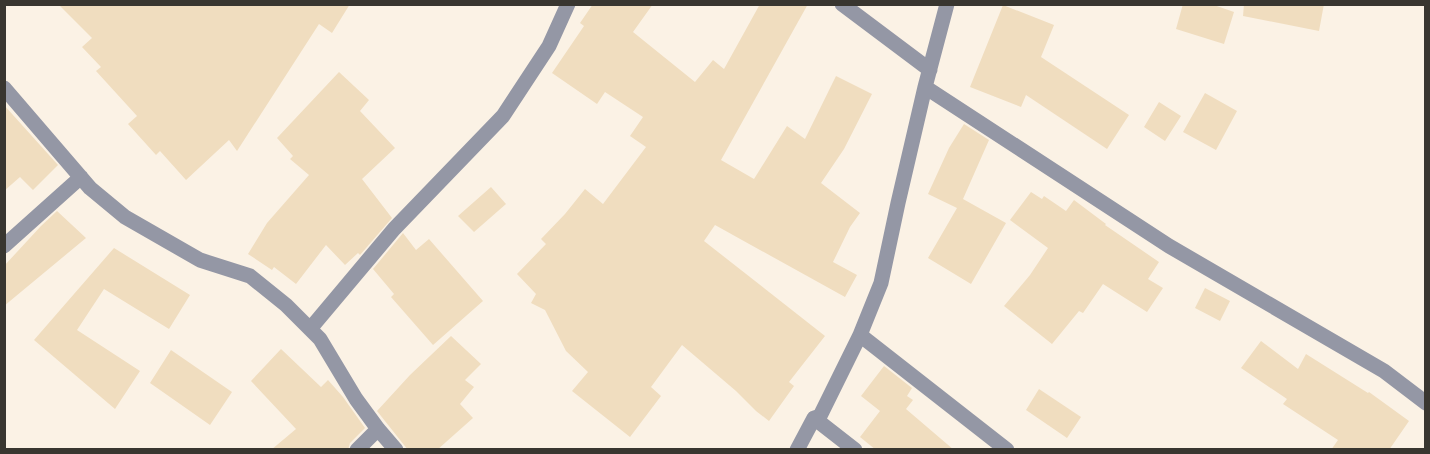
<svg xmlns="http://www.w3.org/2000/svg" width="1430" height="454" font-family="'Open Sans',sans-serif">
	<rect width="100%" height="100%" fill="#fbf2e5"/>
	<!-- building -->
	<path fill="#f0ddbf" d="M58,4H350L332,33L319,24L237,151L229,140L186,180L160,151L156,155L128,124L137,116L96,71L101,67L82,47L92,38Z
		M593,4H653L633,32L695,82L713,60L724,69L760,4H808L721,160L754,179L787,126L805,139L836,76L872,94L844,149L821,183L860,213L850,227L833,262L857,275L845,297L715,225L704,241L825,336L789,382L794,386L769,421L756,411L736,391L682,345L651,387L661,396L630,437L572,391L588,372L566,351L545,310L531,303L536,294L517,274L546,244L541,239L565,214L585,189L603,204L646,147L630,136L643,117L605,92L597,104L552,73L584,26L580,23Z
		M1183,4H1211L1234,12L1224,44L1176,29Z
		M1244,4H1324L1319,31L1243,16Z
		M1003,5L1054,25L1041,57L1129,115L1107,149L1026,95L1021,107L970,87Z
		M339,72L369,100L360,111L395,148L362,179L392,218L360,255L358,253L345,265L326,245L296,284L274,267L272,270L248,254L267,223L309,175L290,159L293,156L277,138Z
		M1205,93L1237,111L1216,150L1183,132Z
		M1159,102L1181,116L1165,141L1144,127Z
		M4,105L58,165L33,190L20,177L4,191Z
		M964,124L989,140L963,199L1006,223L971,284L928,258L957,208L928,194L949,148Z
		M491,187L506,204L474,232L458,216Z
		M1031,192L1042,199L1044,196L1066,211L1074,200L1106,224L1105,225L1159,262L1148,279L1163,288L1147,312L1103,284L1083,313L1079,311L1052,344L1004,306L1030,275L1048,248L1010,220Z
		M57,211L86,238L4,306V266L41,226Z
		M403,233L416,250L429,239L483,301L433,345L391,297L394,294L373,269Z
		M114,248L190,295L169,329L104,289L77,330L140,371L115,409L34,340Z
		M1205,288L1230,301L1220,321L1195,308Z
		M451,336L481,364L465,380L474,387L460,404L473,418L437,450H408L377,411L410,375Z
		M1261,341L1298,369L1306,354L1368,393L1369,392L1409,421L1389,450H1331L1338,440L1283,404L1287,399L1241,368Z
		M281,349L321,387L328,380L343,397L365,428L350,443L348,450H271L296,429L251,381Z
		M171,350L232,392L210,425L150,383Z
		M884,366L912,388L907,396L913,400L906,409L954,450H876L860,437L880,411L861,396Z
		M1039,389L1081,417L1067,438L1026,410Z"/>
	<g fill="none" stroke-linecap="round" stroke-linejoin="round">
		<!-- minor -->
		<path stroke="#9497a5" stroke-width="15" d="M842,4L930,70
			M925,87L1169,246L1384,371L1426,403
			M4,88L90,188L125,217L200,260L250,276L286,305L320,339L356,399L378,429L396,450
			M4,246L81,177
			M310,329L394,229L503,116L549,46L568,4
			M860,335L1007,450
			M814,418L855,450
			M357,450L378,429
			M797,450L814,418L820,416L860,335L881,283L898,203L925,87L947,4"/>
	</g>
	<!-- border -->
	<rect width="1430" height="454" fill="none" stroke="#393630" stroke-width="12"/>
</svg>
